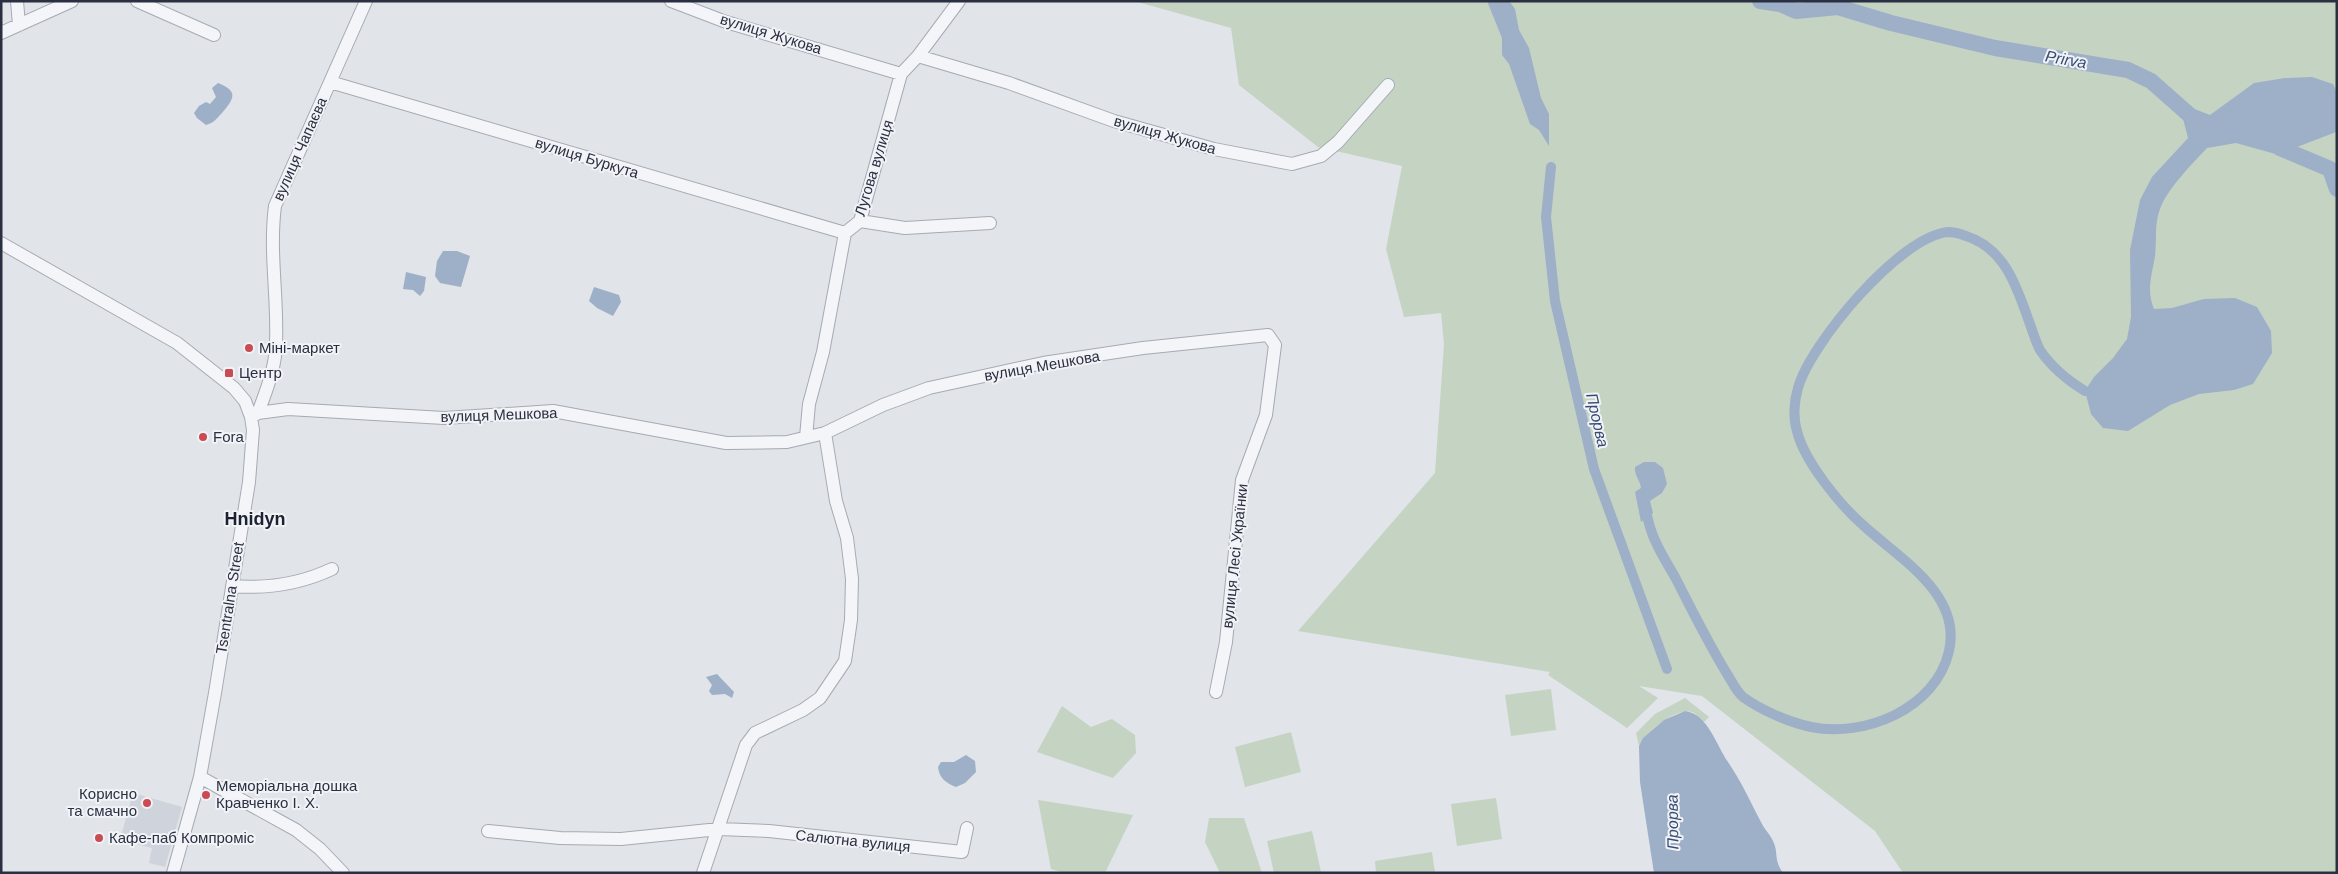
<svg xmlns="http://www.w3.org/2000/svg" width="2338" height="874" font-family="Arial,sans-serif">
	<rect width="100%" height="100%" fill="#e1e4e9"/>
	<!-- built -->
	<path fill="#cfd3db" d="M133,793L182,807L165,867L149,863L152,848L120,840Z"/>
	<!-- green -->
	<path fill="#c5d3c3" d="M1134,1H2337V873H1903L1875,831L1702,696L1639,686L1658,698L1627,728L1548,675L1550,672L1298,631L1435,473L1444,344L1441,313L1404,317L1386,249L1402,166L1318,147L1239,85L1231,28Z
		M1551,689L1556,730L1511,736L1505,695Z
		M1685,698L1709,717L1704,722C1700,719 1696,713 1692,712C1675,707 1646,733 1639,746L1636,733L1655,714Z
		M1062,706L1091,727L1112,719L1135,735L1136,753L1113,778L1037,752Z
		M1291,732L1301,772L1245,787L1235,747Z
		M1496,798L1502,839L1457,846L1451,804Z
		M1038,800L1133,815L1105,873H1065L1051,869Z
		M1209,818H1244L1262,873H1220L1205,842Z
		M1312,831L1321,872L1274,873L1267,841Z
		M1432,852L1435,873H1376L1375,861Z"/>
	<!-- water -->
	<path fill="#9eafc8" d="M1487,1H1509L1515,9L1519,30L1529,48L1541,98L1549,114V146L1539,130L1530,124L1509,64L1502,55V38Z
		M2312,77L2333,84L2337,93L2336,132L2297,147L2302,156L2297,160L2236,143L2207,148C2193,163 2167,189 2160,209C2154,224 2157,241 2155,256C2152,275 2146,290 2154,309L2172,308L2204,299L2235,298L2257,307L2271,331L2272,353L2253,384L2234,390L2199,394L2170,405L2128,431L2103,428L2091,414L2085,391L2094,377L2113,358L2127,339L2131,317L2130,250L2140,200L2152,177L2188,138L2179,103L2210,115L2254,83L2285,78Z
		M218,83C238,91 235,98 222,113C217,118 214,123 206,125L197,118L194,113L199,106L206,102L210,104L216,97L212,88Z
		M443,251H457L470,256L461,287L440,283L435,276L437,261Z
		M406,272L426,277L424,291L420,296L413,290L403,289Z
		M594,287L619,295L621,302L613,316L597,308L589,301Z
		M1644,462H1655L1663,468L1667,484L1662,493L1650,501L1653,513L1641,522L1635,492L1641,488C1640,480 1634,475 1635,467Z
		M717,674L734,692L732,698L725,694L712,695L709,691L712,685L706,677Z
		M1685,711C1708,714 1716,745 1728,762C1741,781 1750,801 1761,822C1764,829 1770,834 1773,841C1779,853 1773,859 1783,873H1654L1640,782L1639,746L1643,738L1664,720Z
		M966,755L975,761L976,772L965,783L956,787C946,783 939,778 938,767L941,762H954Z"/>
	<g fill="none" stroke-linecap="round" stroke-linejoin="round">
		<!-- canal -->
		<path stroke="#9eafc8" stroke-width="10" d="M1551,167L1546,217L1555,301L1594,469L1667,669
			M1645,506C1647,514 1648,522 1651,530C1656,547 1668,564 1676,579C1693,612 1709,645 1729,677C1733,684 1737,692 1743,697C1761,710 1788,722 1811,727C1864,738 1936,709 1949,651C1962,594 1899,558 1864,526C1840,505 1804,461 1797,431C1793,418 1794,401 1798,388C1810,344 1900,236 1948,232C1953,232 1961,234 1966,236C2007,249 2018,291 2031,327C2034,335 2036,343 2040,350C2052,368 2067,380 2085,391"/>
		<!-- river -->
		<path stroke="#9eafc8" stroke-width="16" d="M1760,1L1780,4L1796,11L1838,7L1891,23L1995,48L2128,70L2151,81L2194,119
			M2280,148L2330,169L2337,189"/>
		<defs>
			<path id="minor" d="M17,1L19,25
				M137,1L214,35
				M671,1L726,22L901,74
				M1,33L72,1
				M918,56L1009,83L1114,121L1214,149L1292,164L1321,156L1338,142L1388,85
				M330,82L845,233
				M860,221L905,228L990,223
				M1,243L177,343L234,388L245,401L251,417L253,430L249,482L215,693L200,777L173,873
				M258,413L288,409L444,418L553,411L726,443L787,442L825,433L883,405L929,388L1043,363L1143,348L1268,335L1275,345L1266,415L1242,480L1226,642L1216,692
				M253,416L258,413C266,391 276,367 276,343C278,297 269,252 275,206L366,1
				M806,437L809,404L823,352L845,233L860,221L901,74L918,56L959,1
				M232,586C267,589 300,584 332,569
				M200,777L296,830L320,849L343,873
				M488,831L560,838L621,839L719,829L769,831L962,852L967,828
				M703,873L746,745L755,733L803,710L820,698L845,661L851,620L852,579L847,538L836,501L825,433"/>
		</defs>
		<!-- minor casing -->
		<use href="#minor" stroke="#a6aab3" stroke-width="14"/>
		<!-- minor -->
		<use href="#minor" stroke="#f4f5f8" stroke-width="12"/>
	</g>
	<!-- markers -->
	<g fill="#c94b54" stroke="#f1f3f7" stroke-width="2">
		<circle cx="249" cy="348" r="5"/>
		<rect x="224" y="368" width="10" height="10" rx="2.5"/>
		<circle cx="203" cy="437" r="5"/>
		<circle cx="206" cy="795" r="5"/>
		<circle cx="147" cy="803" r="5"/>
		<circle cx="99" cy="838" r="5"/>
	</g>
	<g text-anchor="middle" stroke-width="4" stroke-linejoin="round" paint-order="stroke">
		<!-- street labels -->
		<g font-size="15" fill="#2a3041" stroke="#f1f3f7">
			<text transform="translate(771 34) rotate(17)" y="5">вулиця Жукова</text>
			<text transform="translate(1165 135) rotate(16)" y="5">вулиця Жукова</text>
			<text transform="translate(300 149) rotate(-66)" y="5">вулиця Чапаєва</text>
			<text transform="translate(587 158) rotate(17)" y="5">вулиця Буркута</text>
			<text transform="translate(874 168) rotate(-73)" y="5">Лугова вулиця</text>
			<text transform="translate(1042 366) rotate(-10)" y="5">вулиця Мешкова</text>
			<text transform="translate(499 415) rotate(-2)" y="5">вулиця Мешкова</text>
			<text transform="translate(1235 556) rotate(-84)" y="5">вулиця Лесі Українки</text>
			<text transform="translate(230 598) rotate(-81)" y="5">Tsentralna Street</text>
			<text transform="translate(853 841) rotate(6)" y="5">Салютна вулиця</text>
		</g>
		<!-- poi labels -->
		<g font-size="15" fill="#2a3041" stroke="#f1f3f7" text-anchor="start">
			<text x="259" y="353">Міні-маркет</text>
			<text x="239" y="378">Центр</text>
			<text x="213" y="442">Fora</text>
			<text x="216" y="791">Меморіальна дошка<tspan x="216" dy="17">Кравченко І. Х.</tspan></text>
			<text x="137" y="799" text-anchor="end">Корисно<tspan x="137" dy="17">та смачно</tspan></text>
			<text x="109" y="843">Кафе-паб Компроміс</text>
		</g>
		<!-- water labels -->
		<g font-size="16" font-style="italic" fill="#364c73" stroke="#f1f3f7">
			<text transform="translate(2066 59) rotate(10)" y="6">Prirva</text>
			<text transform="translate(1598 420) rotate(77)" y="6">Прорва</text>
			<text transform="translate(1672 822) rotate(-91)" y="6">Прорва</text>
		</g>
		<!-- quarter labels -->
		<g font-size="18" font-weight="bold" fill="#1c2231" stroke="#f1f3f7">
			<text x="255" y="525">Hnidyn</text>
		</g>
	</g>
	<!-- border -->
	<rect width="2338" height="874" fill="none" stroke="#2a3041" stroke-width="5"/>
</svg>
